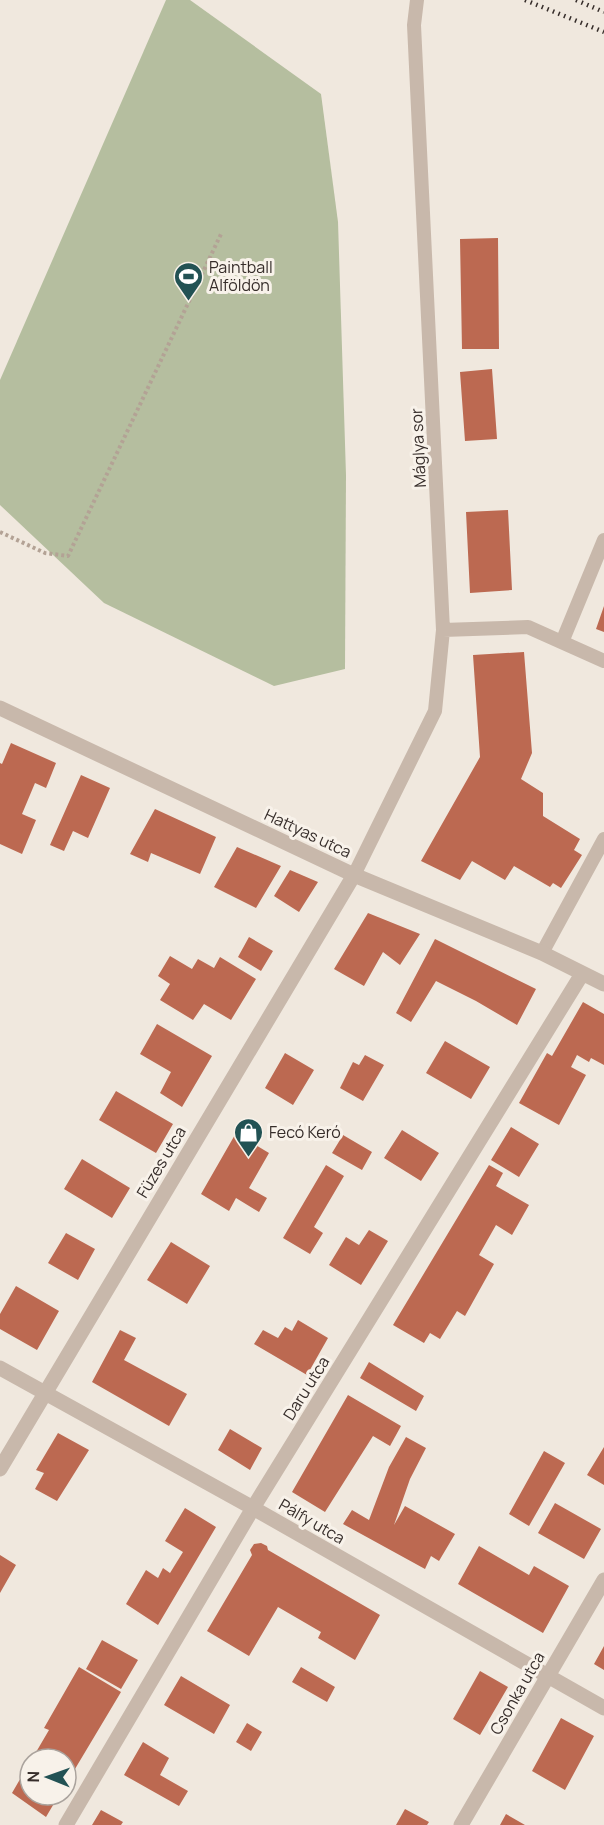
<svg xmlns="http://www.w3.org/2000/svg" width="604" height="1825" font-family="Manrope,sans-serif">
	<rect width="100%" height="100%" fill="#f0e8de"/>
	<!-- green -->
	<path fill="#b5be9f" d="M166,0H190L321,94L338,222L346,475L345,669L274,686L104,603L0,505V380Z"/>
	<!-- building -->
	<path fill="#bc6951" d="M498,238L499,349H462L460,239Z
		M492,369L497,439L465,441L460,372Z
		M508,510L512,590L470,593L466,512Z
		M604,606V632L596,629Z
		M524,652L532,753L521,779L543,793V816L580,839L574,850L582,855L561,888L553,883L550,887L514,866L505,880L472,861L460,880L421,861L480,757L473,655Z
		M11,743L56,763L46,788L35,783L22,814L36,820L22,854L0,844V763L2,764Z
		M81,775L110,788L88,838L73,831L64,851L50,845Z
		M155,809L216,837L200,874L151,853L148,862L130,854Z
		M237,847L281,866L256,908L214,887Z
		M290,870L318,882L299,912L274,896Z
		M368,913L420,934L400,965L383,952L364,986L334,969Z
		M249,937L273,951L261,971L238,957Z
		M435,939L536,989L517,1025L476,1001L436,981L411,1022L396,1013Z
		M170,956L192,969L198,959L214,968L220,957L256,979L231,1020L204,1004L193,1020L160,1000L170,984L158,976Z
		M583,1002L604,1014V1065L591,1058L589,1062L577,1055L571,1067L586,1075L559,1125L519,1103L547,1053L552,1056Z
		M157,1024L212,1056L182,1107L160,1093L171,1072L140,1054Z
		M445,1041L490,1067L471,1099L426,1073Z
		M285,1053L314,1070L293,1105L265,1088Z
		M365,1055L384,1065L363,1101L340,1088L353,1062L359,1065Z
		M116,1091L173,1124L156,1153L99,1120Z
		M511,1127L539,1144L519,1177L491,1160Z
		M402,1130L439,1153L421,1181L384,1158Z
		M236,1133L269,1153L249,1188L267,1198L259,1212L236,1198L229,1211L201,1194Z
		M343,1135L372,1152L362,1170L332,1153Z
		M82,1159L130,1188L112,1218L64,1189Z
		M326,1165L344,1176L314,1227L323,1233L310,1254L283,1238Z
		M489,1165L503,1173L496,1186L529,1205L512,1235L496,1225L479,1255L494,1264L465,1316L457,1311L440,1339L430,1333L424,1343L393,1325Z
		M369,1230L388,1241L361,1285L329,1265L346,1237L359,1245Z
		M66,1233L95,1249L78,1280L48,1263Z
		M171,1242L210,1266L187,1304L147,1280Z
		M16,1286L59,1311L37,1350L0,1329V1314Z
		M298,1320L328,1338L307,1375L254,1344L263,1330L278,1338L285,1327L292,1331Z
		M120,1330L136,1338L124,1360L187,1394L169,1426L92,1382Z
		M369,1362L424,1396L416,1411L360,1378Z
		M348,1395L401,1426L390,1446L373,1436L325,1512L292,1492Z
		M230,1429L262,1448L250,1470L218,1450Z
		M58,1433L89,1450L57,1501L35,1489L44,1473L36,1470Z
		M406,1437L426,1448L410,1479L394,1525L405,1506L455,1534L439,1561L431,1556L425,1569L343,1524L352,1510L369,1520L389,1467Z
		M604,1447V1485L587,1475Z
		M544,1451L565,1463L529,1526L509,1514Z
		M555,1503L601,1529L584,1559L538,1533Z
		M185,1508L216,1527L158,1625L126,1604L146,1570L158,1578L163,1568L170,1573L183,1552L165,1541Z
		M261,1543L267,1546L268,1550L380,1615L355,1660L318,1638L321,1632L278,1607L249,1656L207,1631L252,1555L250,1550L254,1544Z
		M479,1546L529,1575L534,1566L569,1586L543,1633L458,1584Z
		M0,1555L16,1565L0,1593Z
		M102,1640L138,1660L121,1689L86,1669Z
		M604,1646V1670L594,1664Z
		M79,1667L121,1692L66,1784V1759H32L49,1730L44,1728Z
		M301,1667L335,1687L327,1702L292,1682Z
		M480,1671L508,1687L480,1735L453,1719Z
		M181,1676L230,1705L214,1734L164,1705Z
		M561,1718L594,1736L565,1790L532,1771Z
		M247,1723L262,1732L251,1751L236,1742Z
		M143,1742L169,1758L160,1775L188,1791L179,1806L124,1775Z
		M30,1762V1795H59L46,1817L12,1793Z
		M405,1809L429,1822L427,1825H396Z
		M101,1810L123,1822L121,1825H92Z
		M506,1814L525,1825H500Z"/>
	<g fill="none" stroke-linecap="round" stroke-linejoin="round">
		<!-- path -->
		<path stroke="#b3a295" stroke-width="4" stroke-dasharray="3 3" stroke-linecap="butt" d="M0,532L45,553L68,556L221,234"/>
		<!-- lane -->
		<path stroke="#c8b8ab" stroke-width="14" d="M443,630L528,627L604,661
			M562,642L604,540
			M354,875L435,711L443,630L414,25L417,0
			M542,953L604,839"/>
		<!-- street -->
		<path stroke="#c8b8ab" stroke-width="15" d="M0,708L354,875L542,953L604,984
			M0,1368L253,1508L604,1708
			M0,1469L354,875
			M66,1825L253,1508L582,974
			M461,1825L604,1580"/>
		<!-- rail -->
		<path stroke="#362d2a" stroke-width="4.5" stroke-dasharray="1.5 4.5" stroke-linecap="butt" d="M525,0L604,32
			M576,0L604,12"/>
	</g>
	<!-- icons -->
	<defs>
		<symbol id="stadium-pin" viewBox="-11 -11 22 30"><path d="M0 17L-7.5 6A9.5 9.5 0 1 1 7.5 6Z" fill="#225254" stroke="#f8f2ea"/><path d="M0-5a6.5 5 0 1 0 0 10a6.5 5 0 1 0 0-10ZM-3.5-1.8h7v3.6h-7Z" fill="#fff"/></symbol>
		<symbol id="shop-pin" viewBox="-11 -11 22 30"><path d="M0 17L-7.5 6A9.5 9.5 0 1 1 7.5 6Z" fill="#225254" stroke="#f8f2ea"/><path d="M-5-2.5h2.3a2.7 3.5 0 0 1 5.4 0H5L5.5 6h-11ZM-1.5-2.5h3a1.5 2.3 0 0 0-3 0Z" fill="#fff"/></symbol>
	</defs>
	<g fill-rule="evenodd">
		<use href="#stadium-pin" x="172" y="260" width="33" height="45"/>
		<use href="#shop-pin" x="232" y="1116" width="33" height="45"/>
	</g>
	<g text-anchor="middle" stroke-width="6" stroke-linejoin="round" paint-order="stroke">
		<!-- poi labels -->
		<g font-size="16" fill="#362d2a" stroke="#f8f2ea" text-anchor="start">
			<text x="209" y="273">Paintball<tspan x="209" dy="18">Alföldön</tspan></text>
			<text x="269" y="1138">Fecó Keró</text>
		</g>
		<!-- street labels -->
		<g font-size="16" fill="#362d2a" stroke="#f8f2ea">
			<text transform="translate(418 448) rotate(-93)" y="6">Máglya sor</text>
			<text transform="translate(308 833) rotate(25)" y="6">Hattyas utca</text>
			<text transform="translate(161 1162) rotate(-59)" y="6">Füzes utca</text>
			<text transform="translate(306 1388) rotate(-58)" y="6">Daru utca</text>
			<text transform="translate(312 1521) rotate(30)" y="6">Pálfy utca</text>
			<text transform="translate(517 1693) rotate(-60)" y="6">Csonka utca</text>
		</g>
	</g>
	<!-- north arrow -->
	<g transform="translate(48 1777) rotate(271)"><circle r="28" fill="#f8f2ea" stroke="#aaa39d" stroke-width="1.5"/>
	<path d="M0-4.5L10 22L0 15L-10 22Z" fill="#225254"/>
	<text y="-9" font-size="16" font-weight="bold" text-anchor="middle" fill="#362d2a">N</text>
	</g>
</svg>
